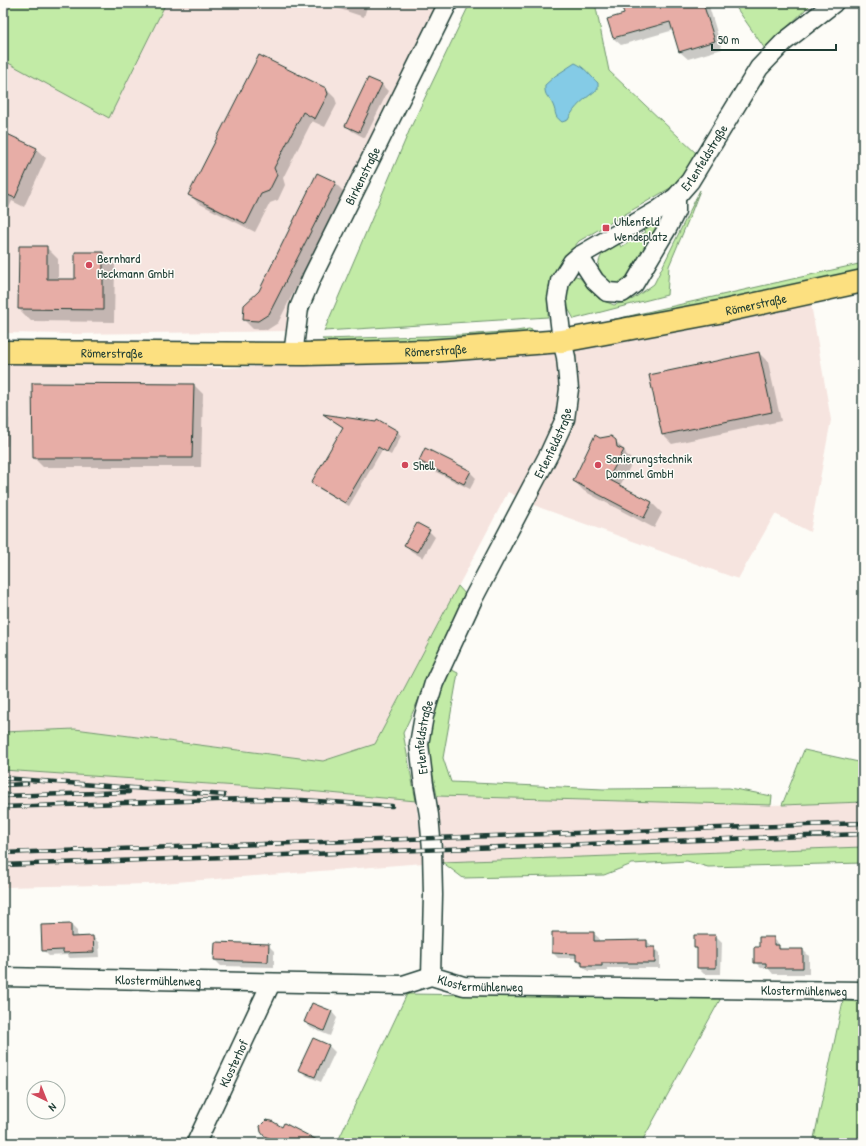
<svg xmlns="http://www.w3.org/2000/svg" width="866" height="1146" font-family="'Patrick Hand',sans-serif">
	<rect width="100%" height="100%" fill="#fdfcf7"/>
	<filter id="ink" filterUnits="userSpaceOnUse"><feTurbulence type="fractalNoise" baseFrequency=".025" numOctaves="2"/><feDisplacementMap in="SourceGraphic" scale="8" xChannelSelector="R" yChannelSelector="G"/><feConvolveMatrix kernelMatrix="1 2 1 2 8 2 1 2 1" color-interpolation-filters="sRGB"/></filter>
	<g filter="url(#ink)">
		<!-- built -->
		<path fill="#f6e4df" d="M3,3H448L294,331L72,334L3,333Z
			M811,304L831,420L810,532L775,514L738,579L541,508L508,492L375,744L323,761L75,729L3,732V362L51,363L226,368L552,352Z
			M3,770L297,790L416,801L424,863L150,884L3,887Z
			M437,796L771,805L863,802V847L442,862Z"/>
		<!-- green -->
		<path fill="#c2eba6" stroke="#70946d" d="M3,3H166L109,118L3,60Z
			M470,3H595L609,71L698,155L677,184L579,241L560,264L549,286L548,317L324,331L410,129Z
			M733,3H812L765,49Z
			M700,190L690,216L669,266L667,295L574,319L566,305V287L573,275L579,277L599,299L614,305L633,299L654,284Z
			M663,219L632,272L623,284L612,286L598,273C598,254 603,252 619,243L621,247L646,232L644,229Z
			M863,263V272L687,310L594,324Z
			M529,329L535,331L525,335L404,343H330L322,339L462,335L516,331Z
			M458,586L467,596L403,733L416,801L297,790L3,770V732L75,729L323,761L375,744Z
			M448,668L458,673L443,758L451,782L603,789L729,788L772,796L771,805L437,796L429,756V727Z
			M804,750L863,763V802L782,805Z
			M863,847V863L708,867L687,861L632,864L604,875L463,878L442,862Z
			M407,994L721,998L641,1143H337Z
			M843,1001L863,1002V1143H813Z"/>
		<!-- water -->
		<path fill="#84cbe6" stroke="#5c929f" d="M575,63C585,67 591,77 598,83V89C586,98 574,106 568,120L562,122C553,115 557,114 553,105C549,96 544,97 545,85L555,76Z"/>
		<!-- shadow -->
		<path fill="#0003" d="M322,3H368L364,17Z
			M622,3H708L722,49L688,59L680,52L674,30L621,45L613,38L625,15Z
			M369,79L382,85L388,91L365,138L352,131L346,125Z
			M326,89L335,98L337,104L325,127L312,121L283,178L285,185L278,200L270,203L255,232L198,203L189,194Z
			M3,133L36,149L46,158L24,207L12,201L3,222Z
			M335,183L344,192L278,323L267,330L253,329L244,320L260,292Z
			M46,247L58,259V280H76L103,253L115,265L114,322L31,321L19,309Z
			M759,353L768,362L781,421L672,444L663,435L650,376Z
			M194,385L203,394L201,467H43L34,458Z
			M3,414L9,419L8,446H3Z
			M325,416L376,423L378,420L398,432L401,436L391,455L382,450L349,506L316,487L312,483L344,428Z
			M611,437L625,451L626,454L633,461L620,486L652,503L662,513L654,528L584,491L574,481Z
			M420,461L470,472L476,478L470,489L426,467Z
			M429,531L435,537L423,558L411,551L406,545Z
			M71,925L77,931V937H93L99,943L100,957L70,958L67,955L49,956L43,950Z
			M593,933L599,938V942L647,941L652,946V948H655L660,953V968H607V971H588L577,961V958H558L553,953Z
			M716,936L722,942L721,974H704L698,968V950L695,948Z
			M773,938L779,944V947L782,950H803L809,956V974H773L768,968H761L755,962L760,948Z
			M859,938H863V975L859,971Z
			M268,945L274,951V967L221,966L215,960Z
			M332,1012L337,1018L330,1036L311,1028L305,1022Z
			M313,1039L329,1046L335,1052L321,1082L305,1075L300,1069Z
			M283,1128L314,1143H276L269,1140L263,1134Z"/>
		<!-- building -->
		<path fill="#e7ada6" stroke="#1f3d34" d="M621,3H703L715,41L679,52L670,22L613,38L607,19L624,14Z
			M259,55L326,88L328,94L315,119L303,112L274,168L277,175L269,191L261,194L246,224L188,195Z
			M368,78L382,84L359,132L345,126Z
			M3,132L37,148L15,198L3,193Z
			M317,173L336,182L269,314L258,321L243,320L244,305L259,291Z
			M19,246H47V279H75V252H103V310L18,309Z
			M759,352L772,412L662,435L649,375Z
			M32,383L194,384L192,458H33Z
			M323,414L376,422L377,419L398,431L387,452L378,447L345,503L311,483L343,427Z
			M595,435L600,438L611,436L616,440L617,447L624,450L608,479L652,502L644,518L573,481Z
			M425,448L471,471L464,484L419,461Z
			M417,523L430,530L417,552L404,545Z
			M71,924V937L93,936L94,952L63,953V950L42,951L41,925Z
			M552,932H594V941L647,940V947H655V963H602V966H582V961H576V954L552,953Z
			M694,935H716V968H697V948H694Z
			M759,937H774V945H779V949H803V968H766V963H754V947H759Z
			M215,942L269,944L268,962L214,960Z
			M312,1003L332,1011L324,1031L304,1022Z
			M313,1038L329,1045L315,1077L298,1070Z
			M266,1120L272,1121L282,1127L284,1123L323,1143H282L264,1136L261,1132L260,1126Z"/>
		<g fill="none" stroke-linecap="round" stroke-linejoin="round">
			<defs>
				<g id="minor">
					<path d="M579,256L595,281L607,292L622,293L634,284L668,227L676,211V197"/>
					<path id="s1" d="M293,355L299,308L312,277L448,3"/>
					<path id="s2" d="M431,976L433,895L432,849L429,815L424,785L419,744L424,716L434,683L473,599L549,454L565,419L569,389L566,357L562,341L557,299L560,281L572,262L579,256L658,210L676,197L690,181L759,68L784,42L834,3"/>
					<path id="s3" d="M3,977L403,985L431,976L464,986L863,991"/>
					<path id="s4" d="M196,1143L271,983"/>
				</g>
				<g id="major">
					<path id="s5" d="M3,352L305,354L429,351L562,341L724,311L863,281"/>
				</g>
			</defs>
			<!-- minor casing -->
			<use href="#minor" stroke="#1f3d34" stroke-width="21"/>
			<!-- major casing -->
			<use href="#major" stroke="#1f3d34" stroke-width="25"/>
			<!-- minor -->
			<use href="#minor" stroke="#fdfcf7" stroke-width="18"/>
			<!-- major -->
			<use href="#major" stroke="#fce080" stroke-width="22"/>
			<defs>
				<path id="rail" d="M3,778L224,795
					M3,785L27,784
					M3,796L129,792
					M3,807L245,799L302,800L392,806
					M3,853L863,823
					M3,865L863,834"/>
			</defs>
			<!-- rail casing -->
			<use href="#rail" stroke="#1f3d34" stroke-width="4.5"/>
			<!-- rail -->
			<use href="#rail" stroke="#fdfcf7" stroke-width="3" stroke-dasharray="9" stroke-linecap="butt"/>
		</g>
	</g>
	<!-- markers -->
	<g fill="#d1495b" stroke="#fdfcf7" stroke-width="1.5">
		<rect x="602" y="224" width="8" height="8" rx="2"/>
		<circle cx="89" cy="265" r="4"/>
		<circle cx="405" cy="465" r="4"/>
		<circle cx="598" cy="465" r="4"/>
	</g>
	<g text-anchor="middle" stroke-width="3" stroke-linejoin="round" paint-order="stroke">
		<!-- street labels -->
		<g font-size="13" fill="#1f3d34" stroke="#fdfcf7">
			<text dy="5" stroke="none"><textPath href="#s2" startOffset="924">Erlenfeldstraße</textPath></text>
			<text dy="5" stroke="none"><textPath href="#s1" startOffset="194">Birkenstraße</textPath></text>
			<text dy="5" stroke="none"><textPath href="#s5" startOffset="757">Römerstraße</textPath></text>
			<text dy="5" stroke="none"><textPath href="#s5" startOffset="433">Römerstraße</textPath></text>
			<text dy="5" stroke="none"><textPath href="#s5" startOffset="109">Römerstraße</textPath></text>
			<text dy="5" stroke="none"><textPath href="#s2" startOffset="564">Erlenfeldstraße</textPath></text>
			<text dy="5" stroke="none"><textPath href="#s2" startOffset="240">Erlenfeldstraße</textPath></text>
			<text dy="5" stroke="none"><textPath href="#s3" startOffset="155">Klostermühlenweg</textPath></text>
			<text dy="5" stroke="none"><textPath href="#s3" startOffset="480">Klostermühlenweg</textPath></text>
			<text dy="5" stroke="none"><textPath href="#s3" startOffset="804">Klostermühlenweg</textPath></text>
			<text dy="5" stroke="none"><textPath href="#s4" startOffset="88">Klosterhof</textPath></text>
		</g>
		<!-- poi labels -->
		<g font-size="13" fill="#1f3d34" stroke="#fdfcf7" text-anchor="start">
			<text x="614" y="226">Uhlenfeld<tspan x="614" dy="15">Wendeplatz</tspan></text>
			<text x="97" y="263">Bernhard<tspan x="97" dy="15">Heckmann GmbH</tspan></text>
			<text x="606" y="463">Sanierungstechnik<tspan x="606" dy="15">Dommel GmbH</tspan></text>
			<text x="413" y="470">Shell</text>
		</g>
	</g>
	<!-- margin -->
	<rect width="866" height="1146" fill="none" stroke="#fdfcf7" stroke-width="16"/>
	<rect x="8" y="8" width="850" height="1130" fill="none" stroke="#1f3d34" stroke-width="1.5" filter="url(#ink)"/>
	<!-- north arrow -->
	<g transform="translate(46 1100) rotate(137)"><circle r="19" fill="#fdfcf7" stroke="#a4b0a9"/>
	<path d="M0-3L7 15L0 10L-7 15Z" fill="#d1495b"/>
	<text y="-6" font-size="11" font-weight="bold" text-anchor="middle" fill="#1f3d34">N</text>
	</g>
	<!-- scale -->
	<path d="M712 44v6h124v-6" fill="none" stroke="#1f3d34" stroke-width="2"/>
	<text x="718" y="44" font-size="12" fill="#1f3d34" stroke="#fdfcf7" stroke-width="3" paint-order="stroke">50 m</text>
</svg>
